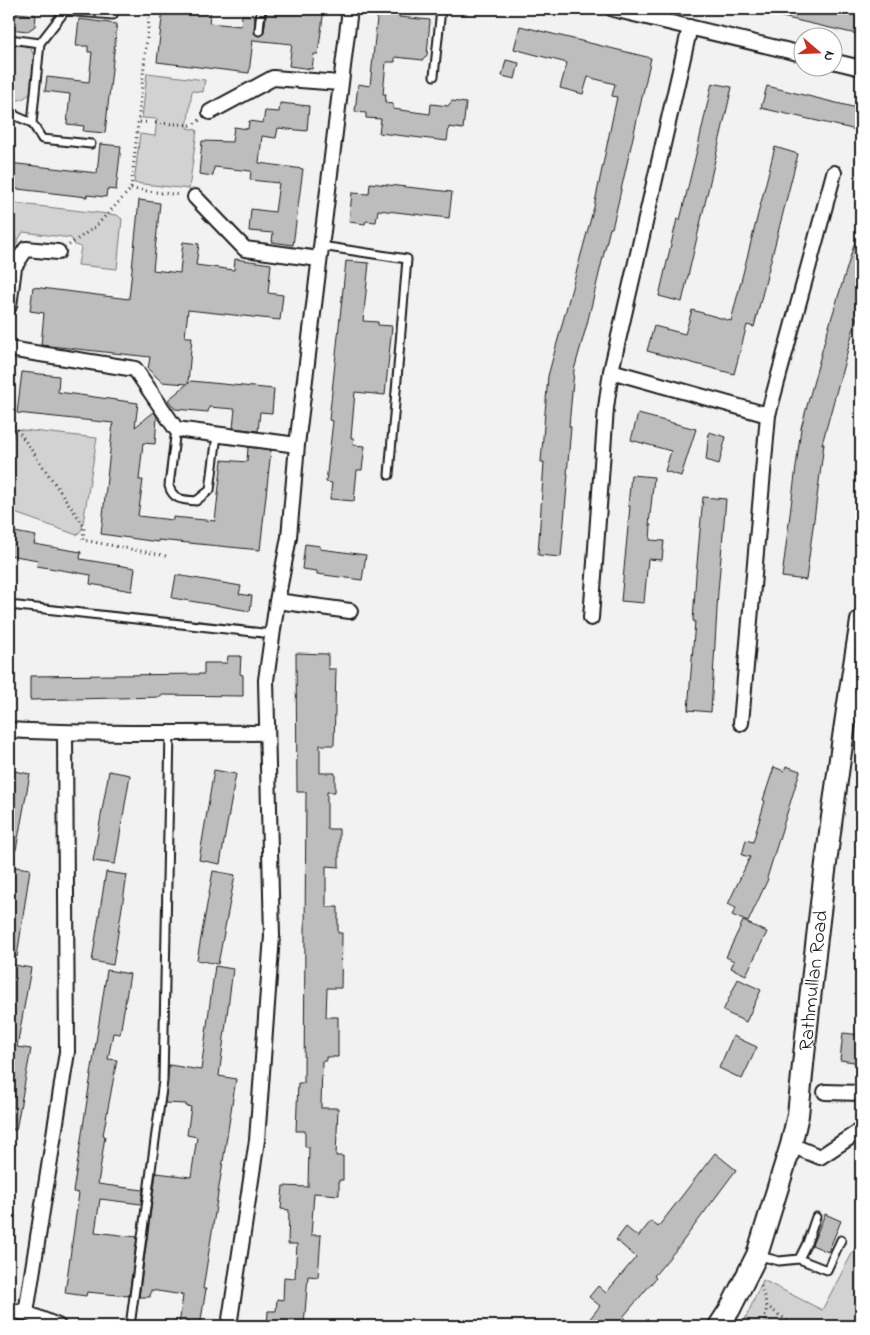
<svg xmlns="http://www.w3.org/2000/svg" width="870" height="1335" font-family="'Indie Flower',sans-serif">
	<rect width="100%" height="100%" fill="#f2f2f2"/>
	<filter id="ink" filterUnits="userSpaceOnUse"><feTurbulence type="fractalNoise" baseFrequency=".02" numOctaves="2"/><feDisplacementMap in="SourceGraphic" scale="10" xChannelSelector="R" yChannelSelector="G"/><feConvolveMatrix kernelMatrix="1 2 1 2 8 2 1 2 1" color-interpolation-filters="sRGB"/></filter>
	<g filter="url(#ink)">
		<!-- green -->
		<path fill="#d2d2d2" stroke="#777" d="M9,44L24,45L31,49L34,56L30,94C23,99 17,103 9,98Z
			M147,73L205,80L203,92L192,91L187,128L197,130L189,189L134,183L140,134L155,136L157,119L142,118Z
			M11,203L117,215L122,219L117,269L78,265L81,247L75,245L71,238L23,232L12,251L9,246V204Z
			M14,429L97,438L82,529L77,535L9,511V454Z
			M856,1246L861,1249V1326H742L763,1280L822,1310Z"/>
		<!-- building -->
		<path fill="#bdbdbd" stroke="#1c1c1c" d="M163,9H211L209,23L241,26L242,15L255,16L254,33L259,36L264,32L267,9H324L318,54H314L312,69L289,66L292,44L253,40L249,73L157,62Z
			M378,9H400L399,17L430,20L427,55L423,60L395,57V62H386L383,94H386L385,103L393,104V109L430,114L431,104L448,106L452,101L466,103L463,129L449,127L447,141L379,133L381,119L366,118V113L355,112L358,84L370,86Z
			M770,9H856V11L861,12V35L769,14Z
			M9,12L36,15L35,26L28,31L9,29Z
			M79,19L117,24L105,133L83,131L84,126L67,124L70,94L45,91L47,77L89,82L92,52H88V46H76Z
			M520,26L651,58L616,212L612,228H610L587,324L574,370L569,426L571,427L567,474H568L561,557L538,555L544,462H541L548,376L594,207L617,97L612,96L615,84L588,77L583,94L560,88L567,63L514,49Z
			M506,60L519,63L515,79L502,76Z
			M712,83L732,87L682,302L659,296L677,219L680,220L698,146Z
			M767,86L861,109V131L761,108Z
			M280,103L309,106L307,131L278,128L276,138L262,136L259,163L303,169L293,245L272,242L273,233L249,231L251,209L275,212L279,183L250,180L251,171L214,167L213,176L199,174L202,141L232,142L234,127L248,129L249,121L263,123L265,111L279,112Z
			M100,144L121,146L116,190L107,189L106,197L87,195V197L9,188V163L97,173Z
			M775,147L798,154L754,327L747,325L734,374L647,351L654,326L685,334L692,310L731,321Z
			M370,183L452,192L449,218L378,210L376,222L366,221L365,224L349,222L352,193L369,194Z
			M139,200L160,203L153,270L180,273L183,242L199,244L196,265L234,270L235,259L271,264L268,293L283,295L280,320L188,310L185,337H192L188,384L191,381L274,389L272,413L260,412L258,431L233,428L235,409L209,407L208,412L175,409L168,400L187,384L162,382L148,369L150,357L41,345L44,313L30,311L33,287L129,299Z
			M858,232H861V302L822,444H824L806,580L782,577L801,428L826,336Z
			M346,261L369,263L363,321L378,322V325L392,326L385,395L355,392L351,438H354L353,445L365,446L362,470H357L354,501L330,499L332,483L326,482L333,421L329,420L334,373Z
			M22,372L59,376L58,392L138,403L135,427L154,412L157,417L155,444L143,443L139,480H143L138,516L173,520V517L215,521L222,460L247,462L248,447L271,450L260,550L158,540V542L101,534L113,423L17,413Z
			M638,414L696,429L681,476L665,471L671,451L631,440Z
			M709,432L726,437L719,464L706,460Z
			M631,475L654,477L649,525H651L650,540L664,541L662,560L648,559L644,603L621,601L630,506H628Z
			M703,497L726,499L718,592L711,712L688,710L695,621H693L696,575Z
			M9,531L36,536L34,544L81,552L80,559L135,568L132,591L90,584L91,575L37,566L38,560L9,555Z
			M305,544L320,546V549L366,555L362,580L317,574V571L302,569Z
			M176,575L241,586L239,594L252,596L250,611L172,598Z
			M296,653L328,654V669H336L334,745H320V773H335V792H327V829H339V867L326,866V907H338V933H342L341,988H327L326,1017H338V1057H326V1061H322L321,1108H338L336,1156H343V1180H339V1195L314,1193L311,1235H321L318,1277L308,1276L304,1325L290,1324V1326H267L268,1311H276L277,1299L283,1300L284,1277L295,1278L297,1244H288L289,1210L281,1209L283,1186L308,1187L309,1147H305V1131H296L298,1083H304L306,792H297Z
			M228,656H241L240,674L243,675V696L161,695V697L30,700V676L204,674V663H227Z
			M786,766L800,771L767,878L768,879L748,922L732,915L736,908L728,904L750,857L742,855L746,840L753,842L765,801L763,800L774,767L784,771Z
			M9,770L30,774L16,850H9Z
			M214,770L236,774L220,864L199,860Z
			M109,771L130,775L115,864L93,861Z
			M9,866L30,869L17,957L9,956Z
			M213,871L235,875L218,964L197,960Z
			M106,872L127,875L113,965L92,961Z
			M743,921L767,932L746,975L731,968L734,961L726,957Z
			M9,964L31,968L17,1047L31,1049L16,1130L9,1129Z
			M215,966L233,969L219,1076L236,1079L203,1289H206L200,1326H179L183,1295L151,1290L150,1297H139L156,1173L191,1177L197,1137L187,1135L191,1107L186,1106V1104L165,1103L169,1065L201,1070Z
			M107,970L130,974L120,1034L113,1033L108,1059L117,1060L103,1135L105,1136L98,1184L143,1190L141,1204L100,1199L95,1232L137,1237L129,1296L87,1292L86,1296L65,1293L79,1193L73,1192Z
			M738,979L761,990L746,1022L723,1011Z
			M843,1033L861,1035V1063L840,1060Z
			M733,1036L757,1047L742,1079L719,1068Z
			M715,1153L736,1170L680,1245L654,1276L656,1278L623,1317L625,1319L619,1326H584L600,1306L589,1297L598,1286L606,1293L636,1257L616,1240L626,1227L638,1237L651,1221L658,1227Z
			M825,1214L841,1221L828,1252L812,1245Z"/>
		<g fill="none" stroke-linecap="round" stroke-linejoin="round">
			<defs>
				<path id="lane" d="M259,31L261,9
					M9,39L40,43
					M434,76L441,9
					M9,108L16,116L32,123L40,43L65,11L113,15
					M32,123L42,139L91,144
					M321,246L407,259L389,475
					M176,429L169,486C173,500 183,500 196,501L210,490L217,435
					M9,605L272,634
					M760,1256L779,1261L799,1259L807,1243L816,1217
					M799,1259L827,1270L841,1240
					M130,1326L163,1081L170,731"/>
				<path id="street" d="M613,9L802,54
					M832,61L861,68
					M210,112L273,78L340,83
					M195,197L245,249L319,259
					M9,306L14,267L26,249L58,252
					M9,349L135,369L176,429L297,445
					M611,371L768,415
					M277,601L350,611
					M591,618L606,408L611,371L690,27
					M741,723L768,415L834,173
					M9,730C95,735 181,732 267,733
					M825,1092L861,1093
					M791,1145L820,1157L861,1130
					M9,1310L26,1313L58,1326
					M26,1313L67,1052L65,733
					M229,1326L257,1140L272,936L266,680L277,601L289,537L297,445L350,9"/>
				<g id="secondary">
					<path id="s1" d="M719,1326L730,1309L757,1255L791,1145L798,1115C814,950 834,785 861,621"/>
				</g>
			</defs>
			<!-- lane casing -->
			<use href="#lane" stroke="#1c1c1c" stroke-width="11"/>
			<!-- street casing -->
			<use href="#street" stroke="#1c1c1c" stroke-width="18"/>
			<!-- secondary casing -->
			<use href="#secondary" stroke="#1c1c1c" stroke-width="24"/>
			<!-- path -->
			<path stroke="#1c1c1c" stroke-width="3" stroke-dasharray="1 4" stroke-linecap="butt" d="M140,122L192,125L200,120
				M131,189L180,195
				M9,231L17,240
				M69,245L95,227L131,189L150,9
				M9,425L15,426L84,526L83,540L167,556
				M761,1286L767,1306L794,1326
				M764,1326L767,1306"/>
			<!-- lane -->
			<use href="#lane" stroke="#fff" stroke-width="7"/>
			<!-- street -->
			<use href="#street" stroke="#fff" stroke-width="14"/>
			<!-- secondary -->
			<use href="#secondary" stroke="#fff" stroke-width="20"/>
		</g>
	</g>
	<g text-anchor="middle" stroke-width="4" stroke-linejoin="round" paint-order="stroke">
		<!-- street labels -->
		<g font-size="20" fill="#1c1c1c" stroke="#fff">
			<text dy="7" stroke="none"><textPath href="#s1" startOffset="362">Rathmullan Road</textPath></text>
		</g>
	</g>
	<!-- margin -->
	<rect width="870" height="1335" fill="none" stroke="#fff" stroke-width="30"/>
	<rect x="15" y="15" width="840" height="1305" fill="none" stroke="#1c1c1c" stroke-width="2" filter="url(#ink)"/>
	<!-- north arrow -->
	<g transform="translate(818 52) rotate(109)"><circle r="24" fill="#ffffff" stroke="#a4a4a4"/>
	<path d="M0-4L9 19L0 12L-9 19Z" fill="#c8321e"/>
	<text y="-8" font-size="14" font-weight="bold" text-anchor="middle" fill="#1c1c1c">N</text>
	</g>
</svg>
